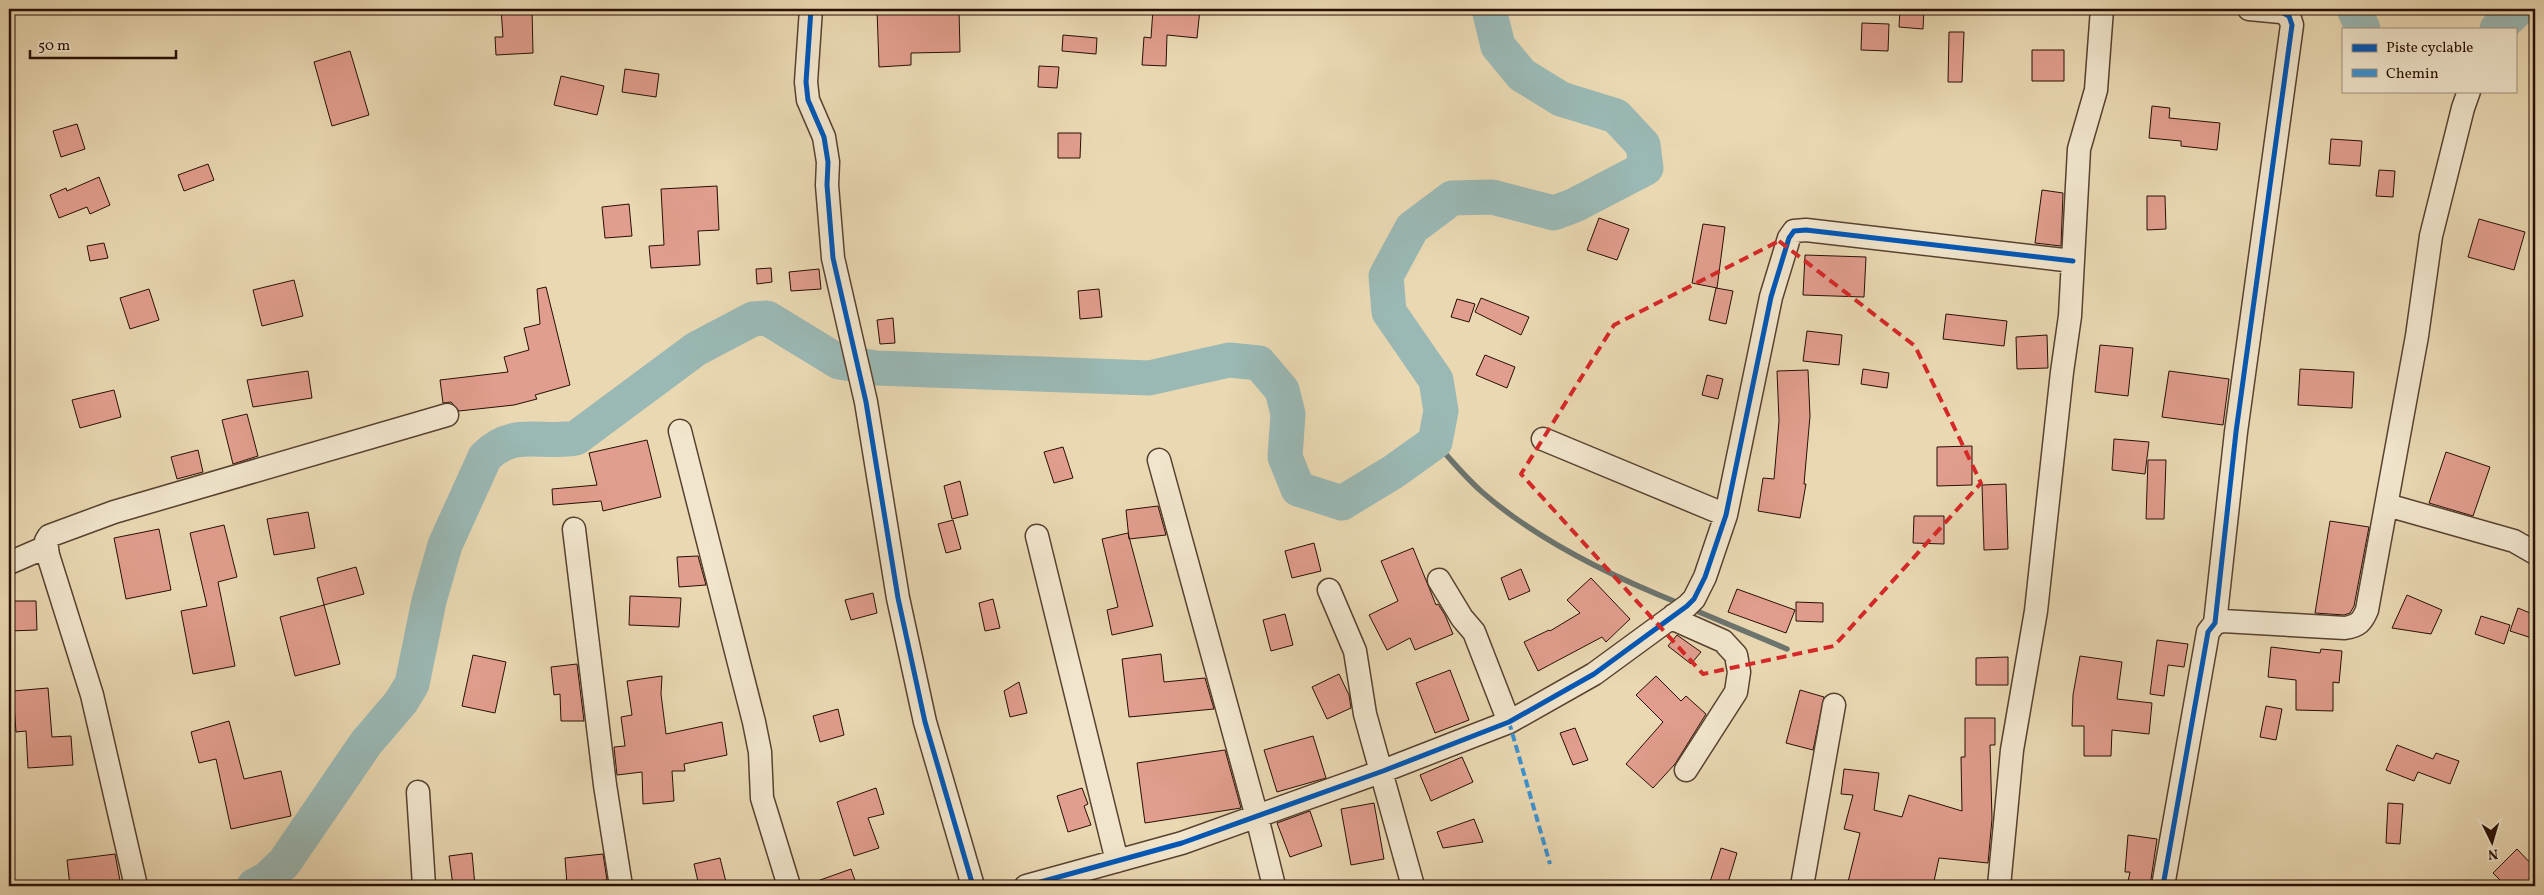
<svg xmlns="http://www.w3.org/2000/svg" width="2544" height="895" font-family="Vollkorn,serif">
	<rect width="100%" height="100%" fill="#e9d8b2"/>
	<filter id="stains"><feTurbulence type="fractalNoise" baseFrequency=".004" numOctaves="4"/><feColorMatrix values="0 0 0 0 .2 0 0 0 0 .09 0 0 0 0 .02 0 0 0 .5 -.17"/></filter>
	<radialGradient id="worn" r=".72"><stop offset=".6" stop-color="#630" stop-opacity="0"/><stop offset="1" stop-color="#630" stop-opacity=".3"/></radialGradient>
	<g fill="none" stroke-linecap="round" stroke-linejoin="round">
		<!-- stream -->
		<path stroke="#6c746e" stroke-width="5.5" d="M1435,442C1450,459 1465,477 1482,492C1538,541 1613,577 1681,604
			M1692,609L1787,649"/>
		<!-- river -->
		<path stroke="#9ab8b4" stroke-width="35" d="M2354,9L2363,29
			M2497,29L2518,9
			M254,886L267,879L284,863L366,743L401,702L412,684L429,601L445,545L485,457C513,428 541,444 576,438L696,349L753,319L767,318L839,362L876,368L1149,378L1229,360L1259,363L1282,390L1288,414L1285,457L1298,489L1342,503L1393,472L1435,442L1441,411L1436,380L1389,312L1386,276L1412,228L1452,198L1492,197L1554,213L1575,205L1646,168L1643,145L1616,116L1561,99L1522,75L1498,46L1489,9"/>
	</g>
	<!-- building -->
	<path fill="#e19d8d" stroke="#280f04" d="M501,9H532L533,53L496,55L495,37H503Z
		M877,9H959L960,52L911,53V65L879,67Z
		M1153,9H1200L1197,38L1167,35L1166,66L1142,65L1144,37L1151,38Z
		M1900,9H1924L1923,29L1899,27Z
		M1862,23L1889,24L1888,51L1861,50Z
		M1949,32H1964L1962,82H1948Z
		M1063,35L1097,38L1096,54L1062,51Z
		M2032,50H2064V81H2032Z
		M350,51L369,115L332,126L314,62Z
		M1039,66L1059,67L1057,88L1038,87Z
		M625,69L659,74L656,97L622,92Z
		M561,76L604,86L597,115L554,105Z
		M2152,106L2170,108L2169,118L2220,123L2217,150L2181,146V141L2149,138Z
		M77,124L85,149L61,157L53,131Z
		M1058,133H1081L1080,158H1058Z
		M2331,139L2362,141L2360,166L2329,164Z
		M208,164L214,180L184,191L178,175Z
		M2379,170L2395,171L2393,197L2376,196Z
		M99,177L110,205L90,214L87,207L59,218L50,195L66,188L67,191Z
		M717,186L719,230L698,231L700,265L651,268L649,246L664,245L661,189Z
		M2042,190L2063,193L2061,246L2035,243Z
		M2147,196H2165L2166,229L2147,230Z
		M629,204L632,236L605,238L602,207Z
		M1599,218L1629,229L1617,260L1587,250Z
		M2479,219L2525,232L2514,270L2468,257Z
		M1703,224L1725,227L1717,288L1692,283Z
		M104,243L108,258L90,261L87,246Z
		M1805,255L1866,257L1864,297L1803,295Z
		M771,268L772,282L757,284L756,269Z
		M819,269L821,289L791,291L789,272Z
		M294,280L303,316L262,326L253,290Z
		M546,287L570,385L535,395L537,399L514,405L459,411L451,402L443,403L440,380L508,372L504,357L529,350L524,328L540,324L537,289Z
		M1716,288L1733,291L1726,324L1709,320Z
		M149,289L159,320L130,329L120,298Z
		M1099,289L1102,317L1080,319L1078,291Z
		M1481,298L1529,317L1521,335L1475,312Z
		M1457,299L1475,304L1469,322L1451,317Z
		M1946,314L2007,321L2004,346L1943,339Z
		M893,318L895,343L880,344L877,320Z
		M1807,331L1842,335L1839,365L1803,361Z
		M2047,335L2048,368L2017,369L2016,337Z
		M2100,345L2133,348L2128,396L2095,392Z
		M1485,355L1515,367L1507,388L1476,375Z
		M1863,369L1889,373L1887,388L1861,384Z
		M2300,369L2354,372L2352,408L2298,405Z
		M1808,370L1810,416L1804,484H1806L1800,518L1758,511L1763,478L1774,479L1779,421L1777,371Z
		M308,371L312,398L253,407L247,380Z
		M2169,371L2229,379L2223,425L2162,417Z
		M1707,375L1723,379L1718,399L1702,395Z
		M114,390L121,417L80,428L72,400Z
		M247,414L258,456L233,464L222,420Z
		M2114,439L2149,442L2145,474L2112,470Z
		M647,440L661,497L603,511L601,501L553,505L552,489L597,485L589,453Z
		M1972,446V485L1937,486V447Z
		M1063,447L1073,478L1054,483L1044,452Z
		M198,450L203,472L177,479L171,457Z
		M2446,452L2490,467L2473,516L2429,503Z
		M2148,460H2166L2164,519H2146Z
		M960,481L968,515L952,519L944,486Z
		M2006,484L2008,549L1984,550L1982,485Z
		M1158,506L1166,535L1129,539L1126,510Z
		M308,512L315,548L274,555L267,519Z
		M1914,516H1944V544L1913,543Z
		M953,520L961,549L946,553L938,524Z
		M2330,521L2369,527L2354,606L2350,613L2344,615L2315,613Z
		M224,525L237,577L218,582L235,666L193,674L181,611L207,606L190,533Z
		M159,529L171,590L126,599L114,538Z
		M1128,533L1153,626L1112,635L1107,610L1118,607L1102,539Z
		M1314,543L1321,571L1292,578L1285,551Z
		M1413,548L1436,605L1438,604L1445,615L1453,634L1415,650L1410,638L1387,650L1369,615L1398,601L1381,561Z
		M698,556L706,585L679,587L677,557Z
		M356,567L364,594L324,605L317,578Z
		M1521,569L1530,591L1509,600L1501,578Z
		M1591,578L1630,619L1606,642L1602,637L1538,671L1524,642L1549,630L1550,631L1580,613L1567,600Z
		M1737,589L1795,610L1786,633L1728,612Z
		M873,593L877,613L851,620L845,600Z
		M2407,595L2442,610L2431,634L2392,628Z
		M630,596L681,598L679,627L629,625Z
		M993,599L1000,628L985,631L979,603Z
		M9,601H36L37,630L9,631Z
		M1796,602L1823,603V622L1796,621Z
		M324,605L340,664L295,676L280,617Z
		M2518,608L2535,615V639L2510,631Z
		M1285,614L1293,645L1271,651L1263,620Z
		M2481,616L2510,625L2504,644L2475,634Z
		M1677,635L1701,652L1691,664L1668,646Z
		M2157,640L2188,644L2184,667L2168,665L2164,696L2150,694Z
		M2271,647L2320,653L2321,649L2342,651L2339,683L2333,682V711L2296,710V680L2268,677Z
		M1161,654L1164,682L1205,678L1214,709L1129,717L1122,659Z
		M473,655L506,662L495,713L462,706Z
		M2080,656L2122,662L2117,699L2152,703L2149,734L2112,730L2111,756H2084V726H2072L2073,695Z
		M2008,657V685H1976V658Z
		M577,664L584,721H561L560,694L554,695L551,667Z
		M1450,670L1469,720L1435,733L1416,683Z
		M1339,674L1349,695L1351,708L1327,719L1312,687Z
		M662,676L661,694L666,734L722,722L727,755L684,764L685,771H672L674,801L643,804L642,772L617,775L614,747L625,746L621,717L632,715L627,681Z
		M1656,676L1681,701L1686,696L1706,714L1675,764L1653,788L1626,764L1663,722L1636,695Z
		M1019,682L1027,713L1010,717L1004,691Z
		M48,688L52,737L71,736L73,765L28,768L26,731L16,732L13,691Z
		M1800,690L1824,697L1813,750L1786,743Z
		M2266,706L2282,709L2276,740L2260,737Z
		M838,709L844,735L820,742L813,716Z
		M1965,718H1995V745H1990L1992,819L1988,863L1939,858L1933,886H1847L1860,833L1844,829L1853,795L1841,794L1844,769L1879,773L1874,810L1902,817L1909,795L1962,811L1961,757H1965Z
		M229,721L244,779L281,771L291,816L231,829L216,759L199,763L191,732Z
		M1575,728L1588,760L1573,765L1560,733Z
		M1313,736L1326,778L1277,792L1264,750Z
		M2397,745L2433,759L2436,753L2459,761L2450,784L2418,772L2414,781L2386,770Z
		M1225,750L1241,808L1145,823L1137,763Z
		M1462,757L1473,782L1431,801L1420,775Z
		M876,788L884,814L868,818L879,848L854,856L837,802Z
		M1082,788L1088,804L1084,806L1091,825L1068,832L1057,796Z
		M1374,803L1384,859L1351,865L1341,809Z
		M2388,803L2403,804L2400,844L2386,843Z
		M1310,811L1322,846L1290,857L1277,823Z
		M1474,819L1483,842L1443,848L1437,832Z
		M2128,835L2157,839L2150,886H2127L2130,872H2125Z
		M1721,848L1737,853L1727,886L1710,882Z
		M2517,849L2535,868V886H2506L2493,873Z
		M472,853L475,886H453L449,856Z
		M115,854L121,886H70L67,860Z
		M603,854L607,880L567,884L565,858Z
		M720,858L727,886H699L694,864Z
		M851,869L857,886H810L809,884Z"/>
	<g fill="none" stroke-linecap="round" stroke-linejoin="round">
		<defs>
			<path id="street" d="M811,9L806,82L808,100L824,137L828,162L827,185L833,258L866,402L898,598L925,722L973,886
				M680,431L754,722L760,752L762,798L789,886
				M1543,439L1726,515
				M1159,460L1257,817L1274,886
				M2387,505L2514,541L2535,553
				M574,529L605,785L621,886
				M1037,536L1117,861
				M9,563L46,547
				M1439,580L1462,618L1474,632L1509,722
				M1329,590L1355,651L1365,714L1413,886
				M1674,615L1678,621L1723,641L1736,655L1739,672L1736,692L1686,770
				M2215,623L2223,621L2345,628C2358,626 2362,622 2367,610L2417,336L2431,236L2463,108L2469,91
				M418,792L424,886
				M136,886L92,695L48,555L46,541L49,536L114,512L447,415
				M1026,886L1182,843L1383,771L1509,722L1594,674L1687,606L1694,599L1705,577L1726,515L1771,297L1789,238L1794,231L1806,230L2073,261
				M1802,886L1834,705
				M1999,886L2012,750L2036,611L2062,372L2070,316L2079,149L2096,90L2102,9
				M2163,886L2208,632L2215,623L2236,432L2292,25L2289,16L2281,12L2249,9"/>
		</defs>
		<!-- street casing -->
		<use href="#street" stroke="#584130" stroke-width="25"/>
		<!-- street -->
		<use href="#street" stroke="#f1e6cd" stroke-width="22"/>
		<!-- quiet -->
		<path stroke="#3c92d1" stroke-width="4" stroke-dasharray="8 4" stroke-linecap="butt" d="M1509,722L1550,864"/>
		<defs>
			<path id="cycleway" d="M811,9L806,82L808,100L824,137L828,162L827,185L833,258L866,402L898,598L925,722L973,886
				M1026,886L1182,843L1383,771L1509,722L1594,674L1687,606L1694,599L1705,577L1726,515L1771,297L1789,238L1794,231L1806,230L2073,261
				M2163,886L2208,632L2215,623L2236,432L2292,25L2289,16L2281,12L2249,9"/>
		</defs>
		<!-- cycleway casing -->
		<use href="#cycleway" stroke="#f1e6cd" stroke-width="8"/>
		<!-- cycleway -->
		<use href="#cycleway" stroke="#0057b8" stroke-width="5"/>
	</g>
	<!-- marked area -->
	<path fill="none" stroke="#d62828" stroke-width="4" stroke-dasharray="10 6" stroke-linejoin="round" d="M1779,241L1915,346L1981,483L1834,646L1703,674L1521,474L1614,325Z"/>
	<!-- margin -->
	<rect width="2544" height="895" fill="none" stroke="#e9d8b2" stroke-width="30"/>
	<rect x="10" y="10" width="2524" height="875" fill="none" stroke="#280f04" stroke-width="2.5"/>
	<rect x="15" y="15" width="2514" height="865" fill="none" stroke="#280f04"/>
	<!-- legend -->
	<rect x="2342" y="28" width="175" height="65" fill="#f1e6cd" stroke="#a1907d"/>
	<rect x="2352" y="44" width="25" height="8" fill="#0057b8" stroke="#a1907d"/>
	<text x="2386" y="52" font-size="15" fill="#280f04">Piste cyclable</text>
	<rect x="2352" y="69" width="25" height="8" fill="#3c92d1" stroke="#a1907d"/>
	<text x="2386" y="78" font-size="15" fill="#280f04">Chemin</text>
	<!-- north arrow -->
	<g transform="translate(2492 842) rotate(175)" stroke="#f1e6cd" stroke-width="4" paint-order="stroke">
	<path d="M0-4L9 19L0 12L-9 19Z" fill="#280f04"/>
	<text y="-8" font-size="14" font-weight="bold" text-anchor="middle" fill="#280f04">N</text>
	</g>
	<!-- scale -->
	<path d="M30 50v8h146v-8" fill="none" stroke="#280f04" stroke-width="2.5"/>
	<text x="38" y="50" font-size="15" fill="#280f04" stroke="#f1e6cd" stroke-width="4" paint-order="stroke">50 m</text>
	<rect width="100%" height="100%" filter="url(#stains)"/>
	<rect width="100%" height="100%" fill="url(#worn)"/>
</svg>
